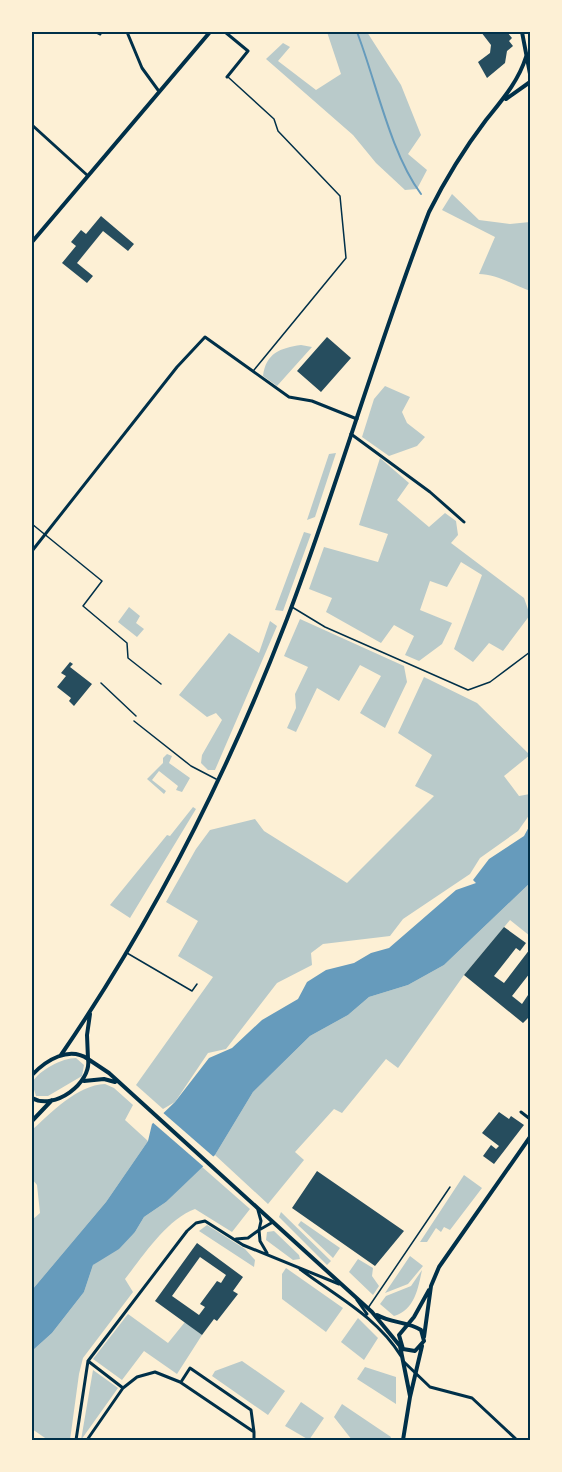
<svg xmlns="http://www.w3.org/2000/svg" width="562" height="1472" font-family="'Nunito Sans',sans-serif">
	<rect width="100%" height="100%" fill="#fdf0d5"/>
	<!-- green -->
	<path fill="#b9caca" d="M327,32H367L401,85L421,135L408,154L427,170L417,189L405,190L376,163L353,135L266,59L283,43L290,47L278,61L316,90L341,74Z
		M452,194L479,220L510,224L530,222V291C514,285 496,274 479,274L495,237L442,210Z
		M301,345L312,347L277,386L263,376C266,353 280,348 301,345Z
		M385,386L410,397L402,412L407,423L425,437L417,446L389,456L362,437L374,399Z
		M336,453L315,517L307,520L329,454Z
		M380,458L409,483L397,500L429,527L445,513L456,521L458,535L451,543L524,598L530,615L503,651L489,643L473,662L454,649L482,575L461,562L447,587L430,581L420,610L452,623L442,644L419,661L405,655L414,636L394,625L381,643L326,612L332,598L309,589L324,547L378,562L388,534L359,525Z
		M304,532L311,534L283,611L275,610Z
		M129,607L140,616L136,623L144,629L137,637L118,622Z
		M300,619L404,666L407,682L385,728L360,713L381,676L360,665L339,701L317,688L296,732L287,728L296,708L295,694L308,667L284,656Z
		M270,621L277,626L215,770H208L201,763L202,755L222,720L216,713L207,717L179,695L229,633L259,653Z
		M424,677L477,703L530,755L504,776L519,796L530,794V814L518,831L480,858L470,874L403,919L390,936L323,944L311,953L312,965L277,983L226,1049L208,1053L175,1102L163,1109L136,1085L213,977L178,956L198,921L166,902L196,849L210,830L255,819L264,831L347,883L434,796L415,786L432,755L398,733Z
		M167,754L172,756L169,763L190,778L182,792L176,790L178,786L159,771L152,780L166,791L164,794L147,779L163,763V758Z
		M193,807L196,809L130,918L110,905L167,835L170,836Z
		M530,883V936L510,920L464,975L398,1068L386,1059L342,1113L334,1109L295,1152L304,1160L268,1204L215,1155L253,1092L310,1036L348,1015L369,997L408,985L444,965Z
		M76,1058L84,1065L82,1076L48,1096H36L32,1083C39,1070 62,1058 76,1058Z
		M105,1084L114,1088L133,1105L125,1120L148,1141L106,1202L32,1290V1220L40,1213L37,1185L32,1179V1130C51,1113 77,1085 105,1084Z
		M201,1166L250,1209L232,1232L195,1209C166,1220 144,1255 125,1279L133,1292L83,1358L79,1374L70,1440H48L32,1429V1351L52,1333L84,1292L93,1265L135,1232L144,1217L166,1202Z
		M464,1175L482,1188L450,1230L444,1227L441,1232L436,1228L427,1242H420Z
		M281,1212L331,1261L327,1265L279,1217Z
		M301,1221L340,1248L333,1258L298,1225Z
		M207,1225L245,1249L255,1260L254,1267L199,1231Z
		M274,1231L299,1255L300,1259L293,1260L266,1240L267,1232Z
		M410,1256L423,1266L408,1284L385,1293Z
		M358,1259L373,1268L372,1276L379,1286L373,1295L349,1272Z
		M286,1268L343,1308L326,1332L282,1299V1274Z
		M422,1270C418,1288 415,1310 394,1316L380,1304L386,1296L411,1286Z
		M128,1314L168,1343L185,1322L202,1335L177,1374L144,1351L122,1380L93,1359Z
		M358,1318L378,1338L364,1360L341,1342Z
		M242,1361L285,1391L268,1415L212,1376L215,1371Z
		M365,1367L396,1377V1404L357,1379Z
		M93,1370L118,1388L81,1440Z
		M301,1402L324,1418L309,1440L285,1426Z
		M342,1404L391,1437L390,1440H352L334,1417Z"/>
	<!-- water -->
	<path fill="#669bbc" d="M530,825V883L444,965L408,985L369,997L348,1015L310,1036L253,1092L215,1155L166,1202L144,1217L135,1232L119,1249L93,1265L84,1292L52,1333L32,1351V1290L106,1202L148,1141L152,1124L175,1102L209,1058L232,1048L262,1020L298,999L307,982L326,970L354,963L371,953L389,948L456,890L476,883L473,880L489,859L524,836Z"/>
	<!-- pier -->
	<path fill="#fdf0d5" d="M161,1111L215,1158L204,1167L151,1121Z"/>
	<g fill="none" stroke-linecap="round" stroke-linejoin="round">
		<!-- stream -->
		<path stroke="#669bbc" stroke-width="2" d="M357,32C376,81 390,152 421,194"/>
	</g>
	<!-- building -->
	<path fill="#264d5e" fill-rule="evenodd" d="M481,32H507L512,38L509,41L513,46L507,51L505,63L487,78L478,62L490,53L491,45Z
		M101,216L134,244L128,251L103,231L77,263L93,276L87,283L62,263L76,246L71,242L81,230L86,234Z
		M327,337L351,358L321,392L297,371Z
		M70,662L73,664L70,667L92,684L74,706L69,701L71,698L57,687L66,676L61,673Z
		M504,927L526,943L520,951L516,948L494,976L504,983L530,949V973L512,996L522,1004L530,992V1020L528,1018L523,1023L464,975Z
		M499,1112L509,1119L511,1116L524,1125L494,1164L483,1156L491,1145L496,1149L499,1146L482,1133Z
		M317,1171L404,1231L375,1266L292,1208Z
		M197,1243L243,1277L233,1291L238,1294L217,1321L214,1319L202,1335L155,1301ZM200,1257L226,1275L221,1283L217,1281L200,1304L205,1307L199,1315L172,1296Z"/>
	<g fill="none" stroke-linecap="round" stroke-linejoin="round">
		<!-- service -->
		<path stroke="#003049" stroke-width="1.5" d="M228,77L274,119L278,131L340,196L346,258L254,370
			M32,524L102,581L83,606L127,643L128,658L161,684
			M292,607L325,627L468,690L490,682L530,652
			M101,683L136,716
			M134,721L191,766L216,779
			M127,953L192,991L197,984
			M368,1308L450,1187"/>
		<!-- minor -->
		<path stroke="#003049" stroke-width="3" d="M96,32L100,34
			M127,32L142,68L158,90
			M225,32L248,51L227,77
			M32,125L87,175
			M351,434L430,492L464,522
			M32,551L177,367L205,337L289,397L312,401L357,419
			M521,1112L530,1119
			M236,1239L248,1238L259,1230L261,1221L258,1210
			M267,1253L260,1241L259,1230L273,1222
			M300,1269C337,1297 376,1316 401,1356
			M357,1300L367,1314
			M88,1361L123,1388
			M404,1362L430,1387L472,1398L517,1440
			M181,1382L190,1368L251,1410L254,1432
			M76,1440L88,1361L187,1231L196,1223L205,1221L243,1245L339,1284
			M87,1440L123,1388L137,1377L155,1372L180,1382L254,1432V1440"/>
		<!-- tertiary -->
		<path stroke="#003049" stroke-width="4" d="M506,99L530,82
			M32,242L210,32
			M61,1055C154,919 228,773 287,619C338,485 377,346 429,212C445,180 464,149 486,120C502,100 518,82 526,57
			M88,1059L87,1035L90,1014"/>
		<!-- secondary -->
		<path stroke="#003049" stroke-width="4" d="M522,32L530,74
			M88,1059L109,1073L372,1312L400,1346L410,1396
			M32,1075C46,1060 69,1046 88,1059C92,1083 54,1111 32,1098
			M84,1081L104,1079L115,1082
			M32,1121L52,1100
			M377,1315C391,1323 409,1322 421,1330L424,1341L415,1351L403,1349L399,1335L414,1317L429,1290
			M424,1337L431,1286L439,1267L530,1137
			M403,1440L410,1397L422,1346"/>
	</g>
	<!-- border -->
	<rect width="562" height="1472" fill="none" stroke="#fdf0d5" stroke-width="66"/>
	<rect x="33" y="33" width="496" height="1406" fill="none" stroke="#003049" stroke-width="2"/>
</svg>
